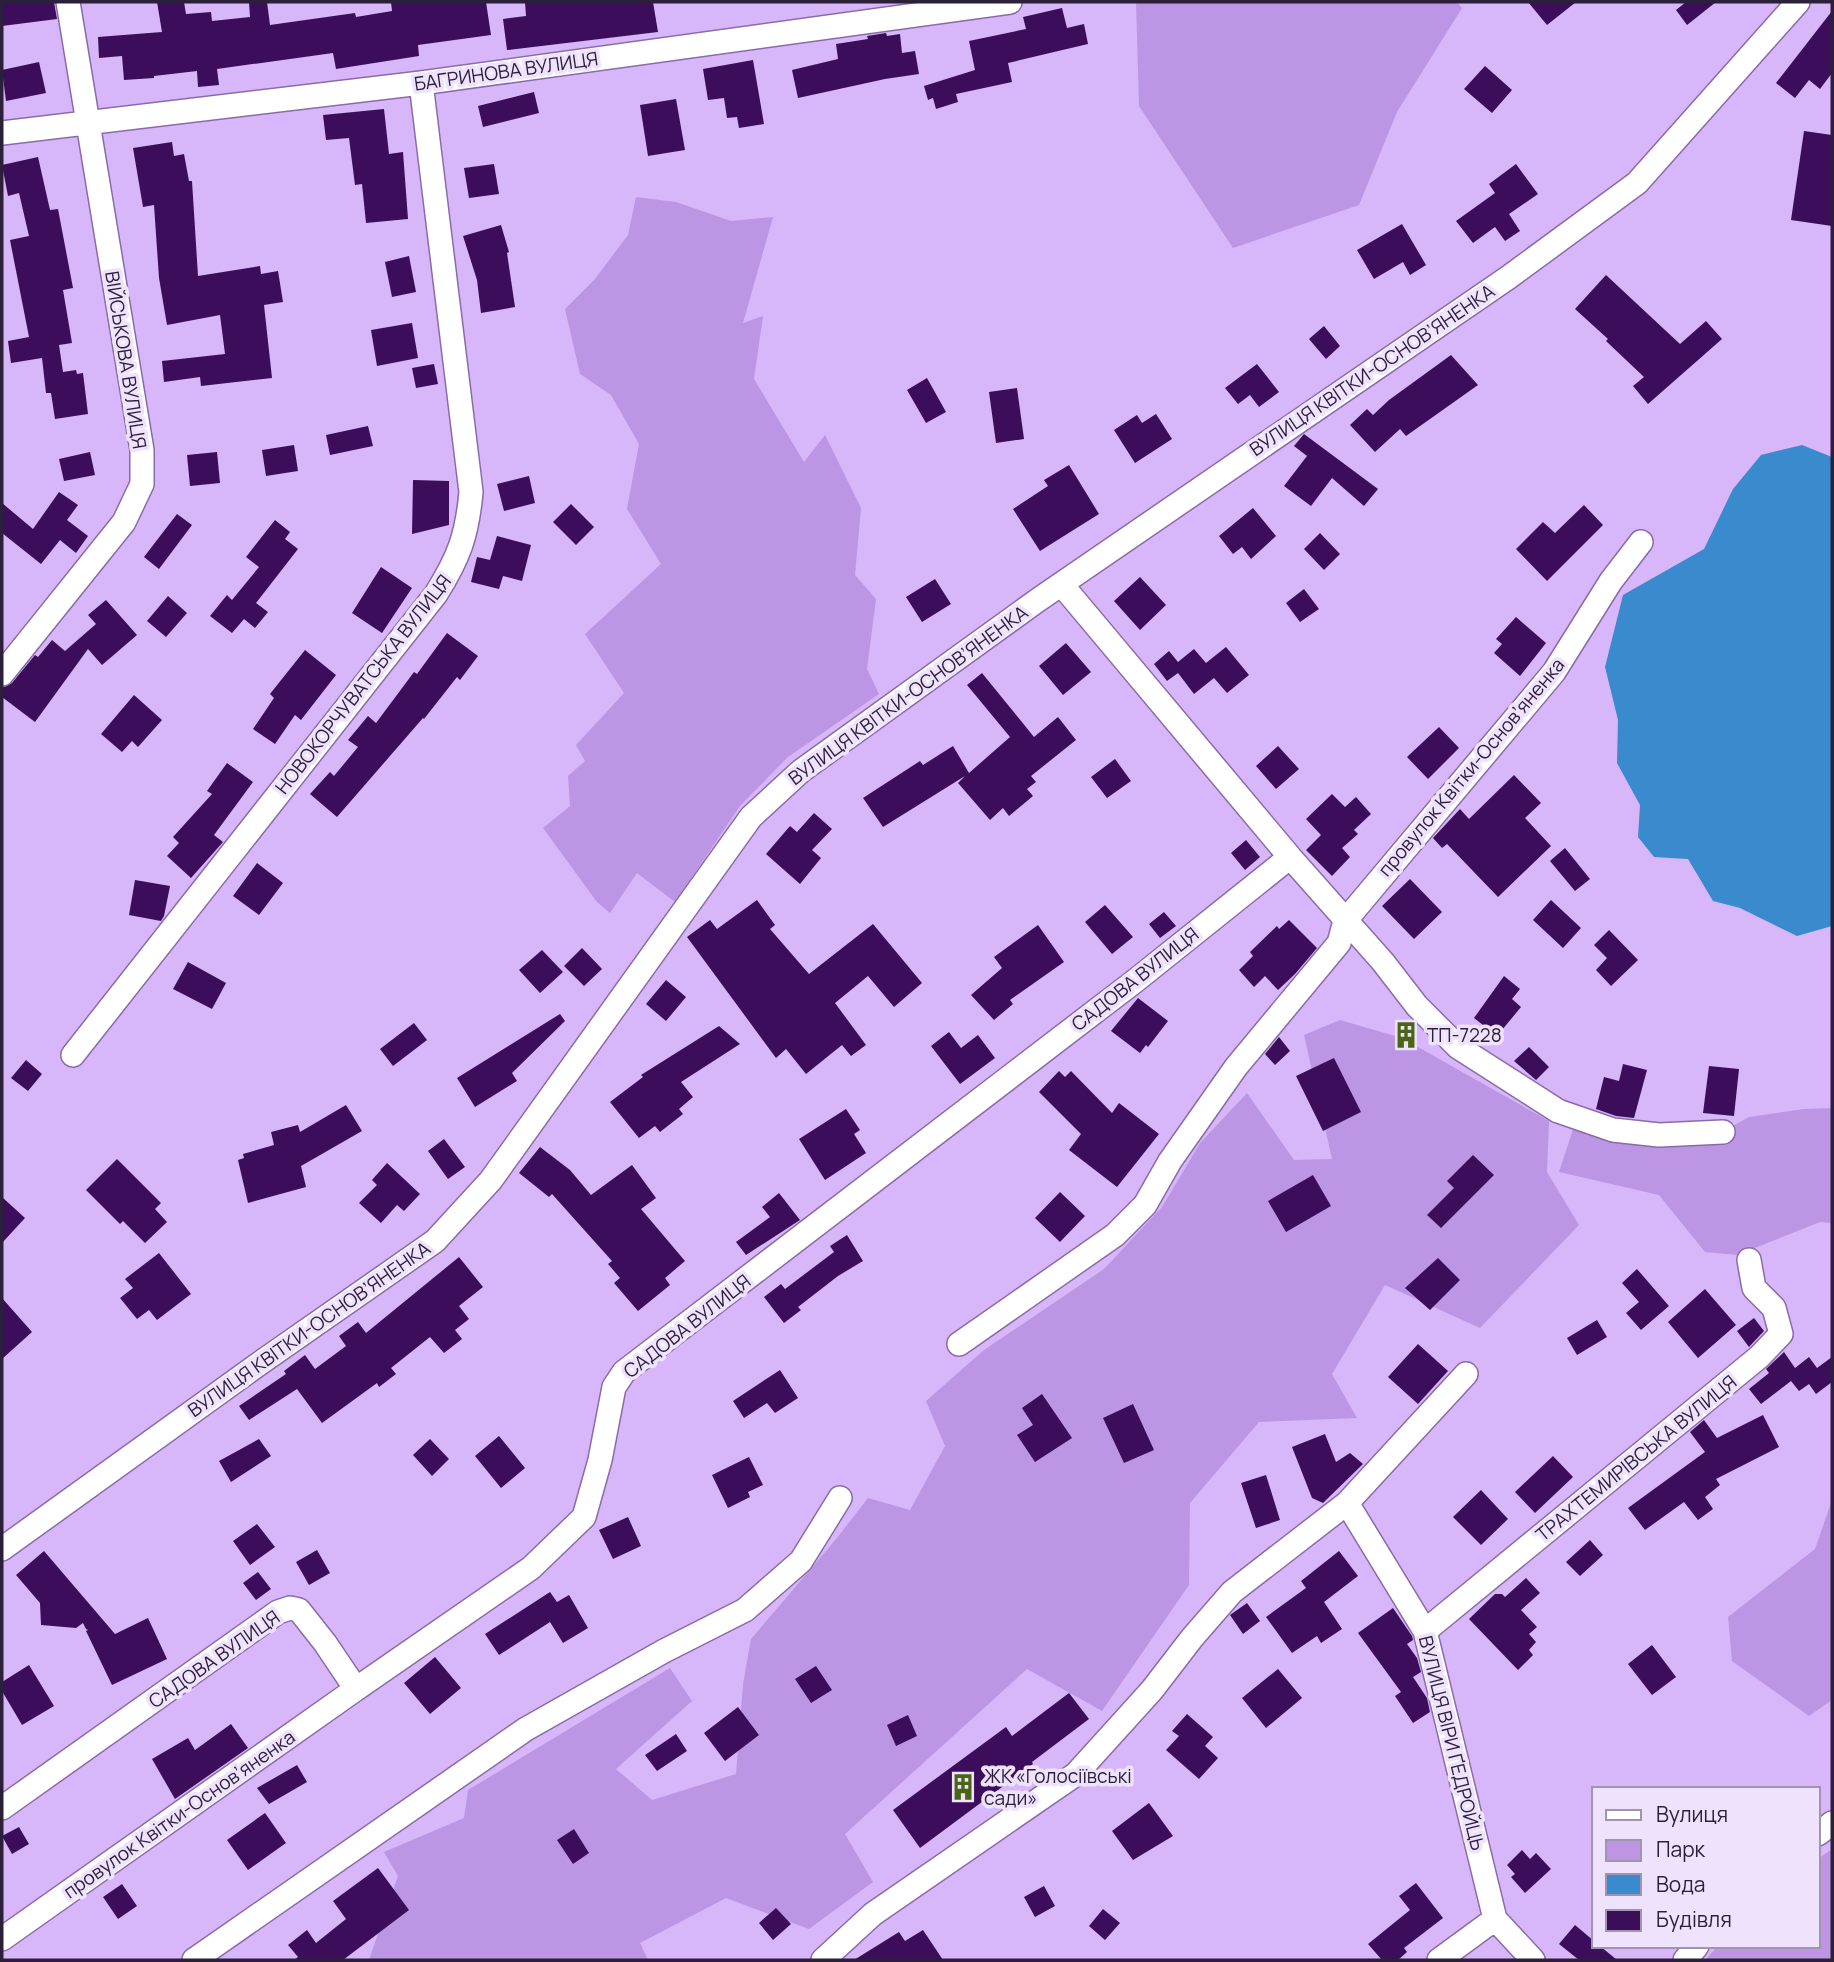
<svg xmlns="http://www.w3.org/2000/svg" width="1834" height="1962" font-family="Manrope,sans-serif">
	<rect width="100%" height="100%" fill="#d7b7f9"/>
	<!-- green -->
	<path fill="#bd95e5" d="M1136,2H1457L1462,8L1397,112L1359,205L1233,248L1139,106Z
		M636,197L676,202L731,221L773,217L743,323L763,316L754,379L804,462L825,435L861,508L855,575L876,599L867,669L879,694L788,757L740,806L675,902L637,873L610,913L597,902L543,828L570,806L568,776L585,761L576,745L624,693L585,634L661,564L627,509L639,444L611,395L580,374L565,309L595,279L628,235Z
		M1340,1020L1402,1038L1549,1121L1547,1172L1579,1225L1480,1328L1385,1285L1332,1374L1357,1418L1259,1422L1190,1503L1189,1585L1102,1711L1027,1669L845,1834L873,1882L809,1929L726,1898L640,1943L648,1960H369L398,1876L384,1852L464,1818L468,1790L670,1668L692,1701L616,1769L652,1800L736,1774L743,1684L751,1639L837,1538L868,1498L910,1510L945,1446L926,1401L984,1350L1104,1269L1162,1207L1200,1143L1247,1093L1294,1160L1332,1159L1304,1035Z
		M1832,1108V1223L1820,1222L1737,1255L1705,1252L1659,1195L1559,1172L1577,1117L1722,1132L1749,1117L1804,1109Z
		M1832,1500V1700L1809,1716L1732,1661L1728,1617L1815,1549Z
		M1832,1849V1960H1705L1718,1946H1818V1859Z"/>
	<!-- water -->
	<path fill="#398bcd" d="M1802,445L1832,457V926L1797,936L1740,908L1713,901L1688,859L1654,857L1638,837L1640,805L1617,763L1618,720L1605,667L1623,595L1704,549L1733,489L1761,455Z"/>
	<!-- building -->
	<path fill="#3b0d5a" d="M12,2H54L57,19L2,26V3Z
		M157,2H184L186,14L211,12L212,21L250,17L249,2H267L270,25L355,13L356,17L392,11L391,2H486L491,35L418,45L419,56L336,69L333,53L217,69L219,85L198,87L197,71L154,76V78L124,80L122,56L99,58L98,37L162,32Z
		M525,2H653L658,32L507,50L503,19L526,16Z
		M1528,2H1576L1547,25Z
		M1686,2H1716L1687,25L1676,10Z
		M1062,8L1067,28L1084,24L1088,44L1008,63L1012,82L956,94L958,102L936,109L933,98L928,100L924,86L975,70L969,41L1026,29L1023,17Z
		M1832,11V73L1820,89L1809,80L1795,98L1776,83Z
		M886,33L887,36L900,34L902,53L915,51L919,74L885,79L798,98L792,70L838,59L836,44L868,39L867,36Z
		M753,60L764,124L739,128L737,117L727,118L724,98L708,100L703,69Z
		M39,62L46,93L6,101L2,70Z
		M1485,66L1512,90L1492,113L1464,89Z
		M534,92L539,113L483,127L478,106Z
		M676,99L685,150L648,156L640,105Z
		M384,109L389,154L403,152L408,219L366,223L362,184L355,185L349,138L326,140L323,115Z
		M1804,131L1832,135V226L1791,220Z
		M172,142L174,156L184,154L189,181H192L198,276L260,266L261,274L278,271L283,302L264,305L272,378L201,386L200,377L164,382L162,361L225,354L220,315L167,325L159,278L154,205L143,207L133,148Z
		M38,157L50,210L58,209L73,288L63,290L72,343L59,345L63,372L76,370L77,374L83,373L88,414L55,419L51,393H46L42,358L11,363L8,341L29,337L10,240L29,236L19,193L8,196L2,165Z
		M494,164L499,194L469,198L464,168Z
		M1516,164L1538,194L1509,214L1520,231L1505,241L1495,227L1473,243L1456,221L1495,193L1489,184Z
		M1402,224L1426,265L1410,275L1403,262L1374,279L1357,250Z
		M501,225L509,252L507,253L515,307L481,313L477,280L463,236Z
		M409,256L416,292L392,297L385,262Z
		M1606,275L1680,344L1706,321L1722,339L1648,404L1633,386L1644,377L1606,341L1608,339L1575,309Z
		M412,323L418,358L377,366L371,330Z
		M1324,326L1340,346L1326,359L1309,339Z
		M1451,355L1478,385L1406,436L1400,429L1375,452L1350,425L1367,409L1373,415L1389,400Z
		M434,364L438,384L416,388L412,368Z
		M1257,364L1279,392L1259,407L1250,395L1238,404L1225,388Z
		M927,378L946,412L926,423L907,390Z
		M1017,388L1024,439L996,443L989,392Z
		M1156,414L1172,439L1135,463L1114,430L1137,415L1142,423Z
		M368,426L373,446L330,455L326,435Z
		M1304,434L1378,489L1364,506L1332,478L1311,506L1284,486L1307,456L1294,446Z
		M294,445L298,471L266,476L262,450Z
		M90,452L95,475L64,481L59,459Z
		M217,452L220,483L190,486L187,455Z
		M1069,465L1099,514L1040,551L1013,509L1048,486L1044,480Z
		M529,476L535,503L504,511L497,484Z
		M413,480L449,481V525L412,534Z
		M59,492L78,505L67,520L88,536L76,553L60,540L41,564L2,533V503L33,529Z
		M571,504L594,527L576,545L553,522Z
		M1584,505L1603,525L1547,581L1516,549L1543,522L1555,533Z
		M1253,508L1276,536L1251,559L1242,547L1233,554L1219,536Z
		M177,514L192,525L159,569L144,557Z
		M275,520L290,532L285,539L298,549L256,603L268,612L255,628L244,619L232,633L210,616L227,595L232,600L259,567L246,557Z
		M1320,533L1340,554L1324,570L1304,549Z
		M497,536L531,545L522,581L503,576L499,589L471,582L477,557L490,560Z
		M381,567L412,588L382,633L352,613Z
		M1140,577L1166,605L1140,630L1114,601Z
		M935,579L951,604L922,622L906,597Z
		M1304,589L1319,609L1300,622L1286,603Z
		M168,596L187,613L166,637L147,621Z
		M106,600L137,635L102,665L88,649L35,722L2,697V688L12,683L35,655L38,657L52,640L65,651L96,624L88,615Z
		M1516,617L1546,643L1520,676L1494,653L1502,644L1496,639Z
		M447,633L478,656L460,680L457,677L424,719L423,718L337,817L310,794L330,772L334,776L358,747L348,740L368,716L376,723L414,672L417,674Z
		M1066,643L1091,672L1063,695L1039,666Z
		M1226,647L1249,675L1227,693L1214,678L1194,694L1178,673L1167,681L1154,664L1169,651L1178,662L1194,649L1206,663Z
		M305,650L336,675L301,720L295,715L275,744L253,729L274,698L270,694Z
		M982,673L1034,737L1058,717L1076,740L1031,776L1036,782L1027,789L1033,796L1009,816L1003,808L990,820L958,783L965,776L883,827L863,798L920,761L923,765L953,746L969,773L1010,737L967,685Z
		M134,695L162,720L138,747L132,741L122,752L101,734Z
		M1439,727L1459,748L1428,779L1407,757Z
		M1278,746L1299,769L1276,789L1256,766Z
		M1115,759L1131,781L1107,798L1091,777Z
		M227,763L253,782L214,835L223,842L191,878L167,856L179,843L173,837L212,794L207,791Z
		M1514,775L1541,803L1525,818L1551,846L1498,897L1447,844L1442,848L1433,838L1460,809L1469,819Z
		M1332,794L1345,807L1356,797L1371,814L1354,830L1358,834L1342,848L1350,857L1332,876L1306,850L1321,835L1306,819Z
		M814,813L832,829L812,850L821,858L800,884L766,854L790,826L797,832Z
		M1246,840L1260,857L1245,870L1231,853Z
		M1565,848L1590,879L1575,891L1550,861Z
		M257,863L283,883L259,915L233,896Z
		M1410,879L1442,912L1414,939L1382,906Z
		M135,880L170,886L164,916L161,921L129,915Z
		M757,900L775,925L770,929L809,974L873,924L922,983L894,1007L868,976L835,1003L866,1045L851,1056L842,1045L806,1074L786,1049L776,1058L687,937L710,920L717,929Z
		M1551,900L1581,928L1563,948L1533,920Z
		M1105,905L1133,937L1112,954L1085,922Z
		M1164,912L1176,926L1160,938L1149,924Z
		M1289,920L1317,948L1295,974L1278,990L1265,976L1254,987L1239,970L1253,956L1250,952L1277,926L1279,929Z
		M1038,925L1064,962L1010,1000L1013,1004L994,1020L971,995L1002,968L994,957Z
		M1609,930L1638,960L1611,986L1596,970L1607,958L1594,945Z
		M582,948L602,969L584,986L564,966Z
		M542,950L563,972L540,993L519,970Z
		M188,962L226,983L212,1009L173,989Z
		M1504,976L1520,989L1512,999L1521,1007L1497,1036L1474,1018Z
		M666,980L686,997L666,1021L646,1004Z
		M1138,998L1168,1021L1148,1047L1146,1045L1140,1053L1111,1031Z
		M560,1014L565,1021L512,1073L517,1081L475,1107L457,1078Z
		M414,1023L427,1040L393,1066L380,1049Z
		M719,1026L740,1044L681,1082L693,1097L679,1109L683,1114L660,1132L655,1126L639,1138L610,1102L643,1077L641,1075Z
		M949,1032L961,1048L978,1035L995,1058L960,1084L931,1046Z
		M1279,1037L1290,1051L1275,1065L1265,1054Z
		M1529,1047L1549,1067L1536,1080L1514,1061Z
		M1334,1058L1361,1112L1323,1131L1296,1076Z
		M26,1060L42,1074L28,1091L11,1078Z
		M1623,1064L1647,1070L1634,1118L1616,1116L1596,1109L1604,1077L1619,1081Z
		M1709,1066L1739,1069L1734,1116L1703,1113Z
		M1059,1071L1065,1077L1071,1071L1112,1113L1119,1103L1159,1134L1117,1187L1069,1150L1081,1134L1039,1092Z
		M346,1105L362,1131L301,1166L306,1187L248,1203L238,1160L244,1158L243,1154L274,1145L271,1132L298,1125L300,1132Z
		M846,1109L860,1130L854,1134L866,1153L825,1180L799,1139Z
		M444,1139L465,1167L448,1179L428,1151Z
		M540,1147L570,1170L591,1195L632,1165L656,1198L641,1209L685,1261L665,1278L670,1285L638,1311L614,1283L620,1278L608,1264L612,1261L552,1194L549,1197L519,1173Z
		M1473,1155L1494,1175L1441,1228L1427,1215L1454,1188L1447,1181Z
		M117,1159L161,1203L155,1209L167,1222L145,1243L123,1221L120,1224L86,1190Z
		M387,1163L420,1194L404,1211L397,1205L381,1223L359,1203L377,1185L372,1180Z
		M1313,1175L1331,1206L1286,1232L1268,1201Z
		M1060,1192L1085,1216L1060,1242L1035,1218Z
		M779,1193L800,1220L746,1255L736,1242L770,1217L762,1207Z
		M2,1197L25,1218L2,1243Z
		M847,1235L863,1261L838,1276L798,1307L801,1310L784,1323L764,1297L781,1284L785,1289L834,1252L830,1246Z
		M159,1253L191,1294L157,1320L149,1310L137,1319L120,1298L133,1288L125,1279Z
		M459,1257L483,1287L459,1306L469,1319L455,1330L462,1339L444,1353L430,1337L391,1368L396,1374L379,1387L377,1383L322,1423L297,1389L249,1420L239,1406L286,1374L284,1371L305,1355L315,1369L346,1346L339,1336L358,1322L366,1333Z
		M1438,1258L1460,1280L1430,1310L1405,1288Z
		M1637,1269L1669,1306L1641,1330L1626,1313L1639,1302L1622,1283Z
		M1705,1289L1736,1325L1698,1358L1668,1322Z
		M2,1298L32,1332L2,1359Z
		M1754,1318L1764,1331L1749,1347L1737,1331Z
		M1597,1320L1607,1337L1577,1355L1567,1338Z
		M1418,1344L1448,1371L1418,1404L1388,1377Z
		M1784,1352L1795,1368L1809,1357L1817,1368L1832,1357V1382L1816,1394L1809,1384L1799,1391L1791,1381L1761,1404L1749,1389L1769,1373L1766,1369Z
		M780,1370L798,1398L775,1413L767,1403L744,1418L733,1401Z
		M1042,1394L1072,1438L1035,1462L1017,1435L1033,1425L1022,1408Z
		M1133,1404L1154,1450L1124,1463L1103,1418Z
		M1763,1415L1779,1447L1716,1479L1720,1485L1705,1497L1713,1509L1698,1520L1684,1502L1645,1530L1628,1508L1705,1452L1690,1432L1704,1420L1717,1438Z
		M1325,1434L1336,1462L1350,1453L1363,1464L1323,1503L1312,1498L1292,1447Z
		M499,1436L525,1468L501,1488L475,1456Z
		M259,1439L271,1456L231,1482L219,1461Z
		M430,1439L449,1459L432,1476L413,1455Z
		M1553,1456L1573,1477L1535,1513L1515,1492Z
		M749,1457L763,1485L748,1492L750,1497L728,1508L712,1475Z
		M1266,1475L1280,1520L1256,1528L1241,1483Z
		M1481,1490L1508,1519L1481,1545L1453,1517Z
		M628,1517L641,1546L613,1559L599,1530Z
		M257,1524L275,1547L250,1565L233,1541Z
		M1590,1540L1603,1555L1580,1576L1566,1562Z
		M317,1550L330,1573L309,1585L296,1562Z
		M44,1551L115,1634L148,1618L167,1659L112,1685L86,1631L88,1630L86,1629L83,1623L76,1628L41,1625L40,1603L16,1575Z
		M1339,1551L1358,1576L1324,1602L1342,1629L1321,1643L1317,1636L1292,1653L1266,1617L1306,1588L1301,1581Z
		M258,1572L271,1589L256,1600L243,1583Z
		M1526,1578L1540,1593L1521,1610L1537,1627L1529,1634L1536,1642L1529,1650L1533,1655L1518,1670L1469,1619L1495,1594H1502L1505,1597Z
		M550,1592L557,1602L569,1595L588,1628L563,1643L550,1622L499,1655L485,1634Z
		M1247,1603L1260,1621L1243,1634L1230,1615Z
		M1393,1608L1412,1636L1413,1640L1407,1644L1417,1658L1421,1672L1413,1677L1427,1698L1430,1712L1413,1723L1395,1696L1401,1692L1358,1633Z
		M1652,1645L1676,1677L1652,1695L1628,1664Z
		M435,1657L461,1688L430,1714L404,1683Z
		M29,1665L54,1706L22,1725L2,1691V1682Z
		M816,1666L832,1690L811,1703L795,1679Z
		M1278,1669L1302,1698L1266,1728L1242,1698Z
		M1069,1693L1089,1719L1032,1762L1033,1764L920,1848L893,1810L1006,1727L1012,1736Z
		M738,1707L759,1735L725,1761L704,1733Z
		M1187,1714L1213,1737L1205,1746L1218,1758L1199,1779L1166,1750L1179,1736L1172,1731Z
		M908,1715L917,1736L896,1746L887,1725Z
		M231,1724L248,1748L175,1799L152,1759L188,1738L195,1750Z
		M676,1734L687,1751L657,1771L645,1755Z
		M297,1765L307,1782L269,1804L257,1788Z
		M1149,1803L1173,1836L1133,1860L1112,1831Z
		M265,1813L286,1843L248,1870L227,1840Z
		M19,1827L29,1844L12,1854L2,1836Z
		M574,1829L589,1853L573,1864L557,1840Z
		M1522,1850L1530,1859L1536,1853L1551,1869L1525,1893L1511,1877L1515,1874L1507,1865Z
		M378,1868L409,1910L343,1960H294L298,1957L288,1945L307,1930L316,1943L346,1919L333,1901Z
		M1416,1883L1443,1918L1404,1948L1407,1952L1398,1960H1382L1368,1944L1410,1910L1399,1896Z
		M122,1884L137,1906L118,1919L103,1897Z
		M1044,1886L1055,1906L1035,1917L1024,1897Z
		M776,1908L791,1924L773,1940L759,1923Z
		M1103,1909L1120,1923L1105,1940L1089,1926Z
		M1575,1925L1594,1941V1946H1600L1617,1960H1579L1559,1944Z
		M923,1930L943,1960H854L899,1932L905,1941Z"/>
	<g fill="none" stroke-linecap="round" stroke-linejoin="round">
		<defs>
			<path id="minor" d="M2,133L421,83L1010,2
				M1062,585L1290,857L1383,962L1417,1006L1458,1047L1558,1111L1613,1130L1659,1135L1723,1132
				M2,674L124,522L142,484V450L68,2
				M73,1055L436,594C459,557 467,536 471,492L421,83
				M959,1344L1115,1235L1145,1205L1170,1161L1236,1067L1339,943L1345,921L1554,672L1611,581L1641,542
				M1347,1503L1425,1631L1495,1919L1533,1960
				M2,1549L256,1366L435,1241L491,1180L751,817L801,771L1038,600L1509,277L1637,183L1798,2
				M1425,1631L1759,1357L1781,1334L1774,1308L1754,1288L1749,1260
				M2,1808L278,1612L290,1608L299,1610L325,1643L356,1689L531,1568L584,1517L600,1460L614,1387L624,1372L1135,981L1290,857
				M1818,1834L1832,1823
				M2,1939L356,1689
				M194,1960L526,1729L664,1651L745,1610L801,1561L840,1498
				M823,1960L873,1914L1076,1774L1152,1690L1192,1638L1232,1592L1347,1503L1466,1374
				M1439,1960L1495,1919
				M1685,1960L1697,1946"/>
		</defs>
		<!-- minor casing -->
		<use href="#minor" stroke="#8a6ba9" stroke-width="26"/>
		<!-- minor -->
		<use href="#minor" stroke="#fff" stroke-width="23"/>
	</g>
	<!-- icons -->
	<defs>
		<symbol id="building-bare" viewBox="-9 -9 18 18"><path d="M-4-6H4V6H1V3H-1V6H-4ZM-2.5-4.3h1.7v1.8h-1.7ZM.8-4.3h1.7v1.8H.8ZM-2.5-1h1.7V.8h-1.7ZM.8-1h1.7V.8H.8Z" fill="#4b6516" stroke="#eee2fd" stroke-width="2.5" paint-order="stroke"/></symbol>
	</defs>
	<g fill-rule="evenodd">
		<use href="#building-bare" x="1387" y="1016" width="38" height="38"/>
		<use href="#building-bare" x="944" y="1768" width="38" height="38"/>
	</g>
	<g text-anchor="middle" stroke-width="7" stroke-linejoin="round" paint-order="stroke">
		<!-- street labels -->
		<g font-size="19" fill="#2c1f39" stroke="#eee2fd">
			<text transform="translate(506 71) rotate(-8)" y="7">БАГРИНОВА ВУЛИЦЯ</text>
			<text transform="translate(126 360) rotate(81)" y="7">ВІЙСЬКОВА ВУЛИЦЯ</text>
			<text transform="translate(1372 370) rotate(-34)" y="7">ВУЛИЦЯ КВІТКИ-ОСНОВ’ЯНЕНКА</text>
			<text transform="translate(363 684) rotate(-52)" y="7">НОВОКОРЧУВАТСЬКА ВУЛИЦЯ</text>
			<text transform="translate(908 695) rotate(-36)" y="7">ВУЛИЦЯ КВІТКИ-ОСНОВ’ЯНЕНКА</text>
			<text transform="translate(1471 767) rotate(-50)" y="7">провулок Квітки-Основʼяненка</text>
			<text transform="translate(1135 979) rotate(-38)" y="7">САДОВА ВУЛИЦЯ</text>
			<text transform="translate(687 1326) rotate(-38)" y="7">САДОВА ВУЛИЦЯ</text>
			<text transform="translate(309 1329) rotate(-35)" y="7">ВУЛИЦЯ КВІТКИ-ОСНОВ’ЯНЕНКА</text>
			<text transform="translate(1636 1458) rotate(-39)" y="7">ТРАХТЕМИРІВСЬКА ВУЛИЦЯ</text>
			<text transform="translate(214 1659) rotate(-35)" y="7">САДОВА ВУЛИЦЯ</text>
			<text transform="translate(1452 1743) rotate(76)" y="7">ВУЛИЦЯ ВІРИ ҐЕДРОЙЦЬ</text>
			<text transform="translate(179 1814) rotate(-35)" y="7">провулок Квітки-Основʼяненка</text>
		</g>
		<!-- poi labels -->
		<g font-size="19" fill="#2c1f39" stroke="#eee2fd" text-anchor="start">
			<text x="1427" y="1042">ТП-7228</text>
			<text x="984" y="1783">ЖК «Голосіївські<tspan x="984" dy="22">сади»</tspan></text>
		</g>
	</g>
	<!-- border -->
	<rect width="1834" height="1962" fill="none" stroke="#2c1f39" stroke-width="7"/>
	<!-- legend -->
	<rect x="1592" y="1787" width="228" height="161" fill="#eee2fd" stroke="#a094af" stroke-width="2"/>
	<rect x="1606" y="1810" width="35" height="10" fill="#ffffff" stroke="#a094af" stroke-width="2"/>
	<text x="1656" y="1822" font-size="21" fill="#2c1f39">Вулиця</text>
	<rect x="1606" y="1840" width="35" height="21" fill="#bd95e5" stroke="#a094af" stroke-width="2"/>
	<text x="1656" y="1857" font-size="21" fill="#2c1f39">Парк</text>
	<rect x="1606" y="1874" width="35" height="21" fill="#398bcd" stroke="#a094af" stroke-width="2"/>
	<text x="1656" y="1892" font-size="21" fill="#2c1f39">Вода</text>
	<rect x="1606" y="1910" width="35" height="21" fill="#3b0d5a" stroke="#a094af" stroke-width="2"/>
	<text x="1656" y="1927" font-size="21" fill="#2c1f39">Будівля</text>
</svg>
